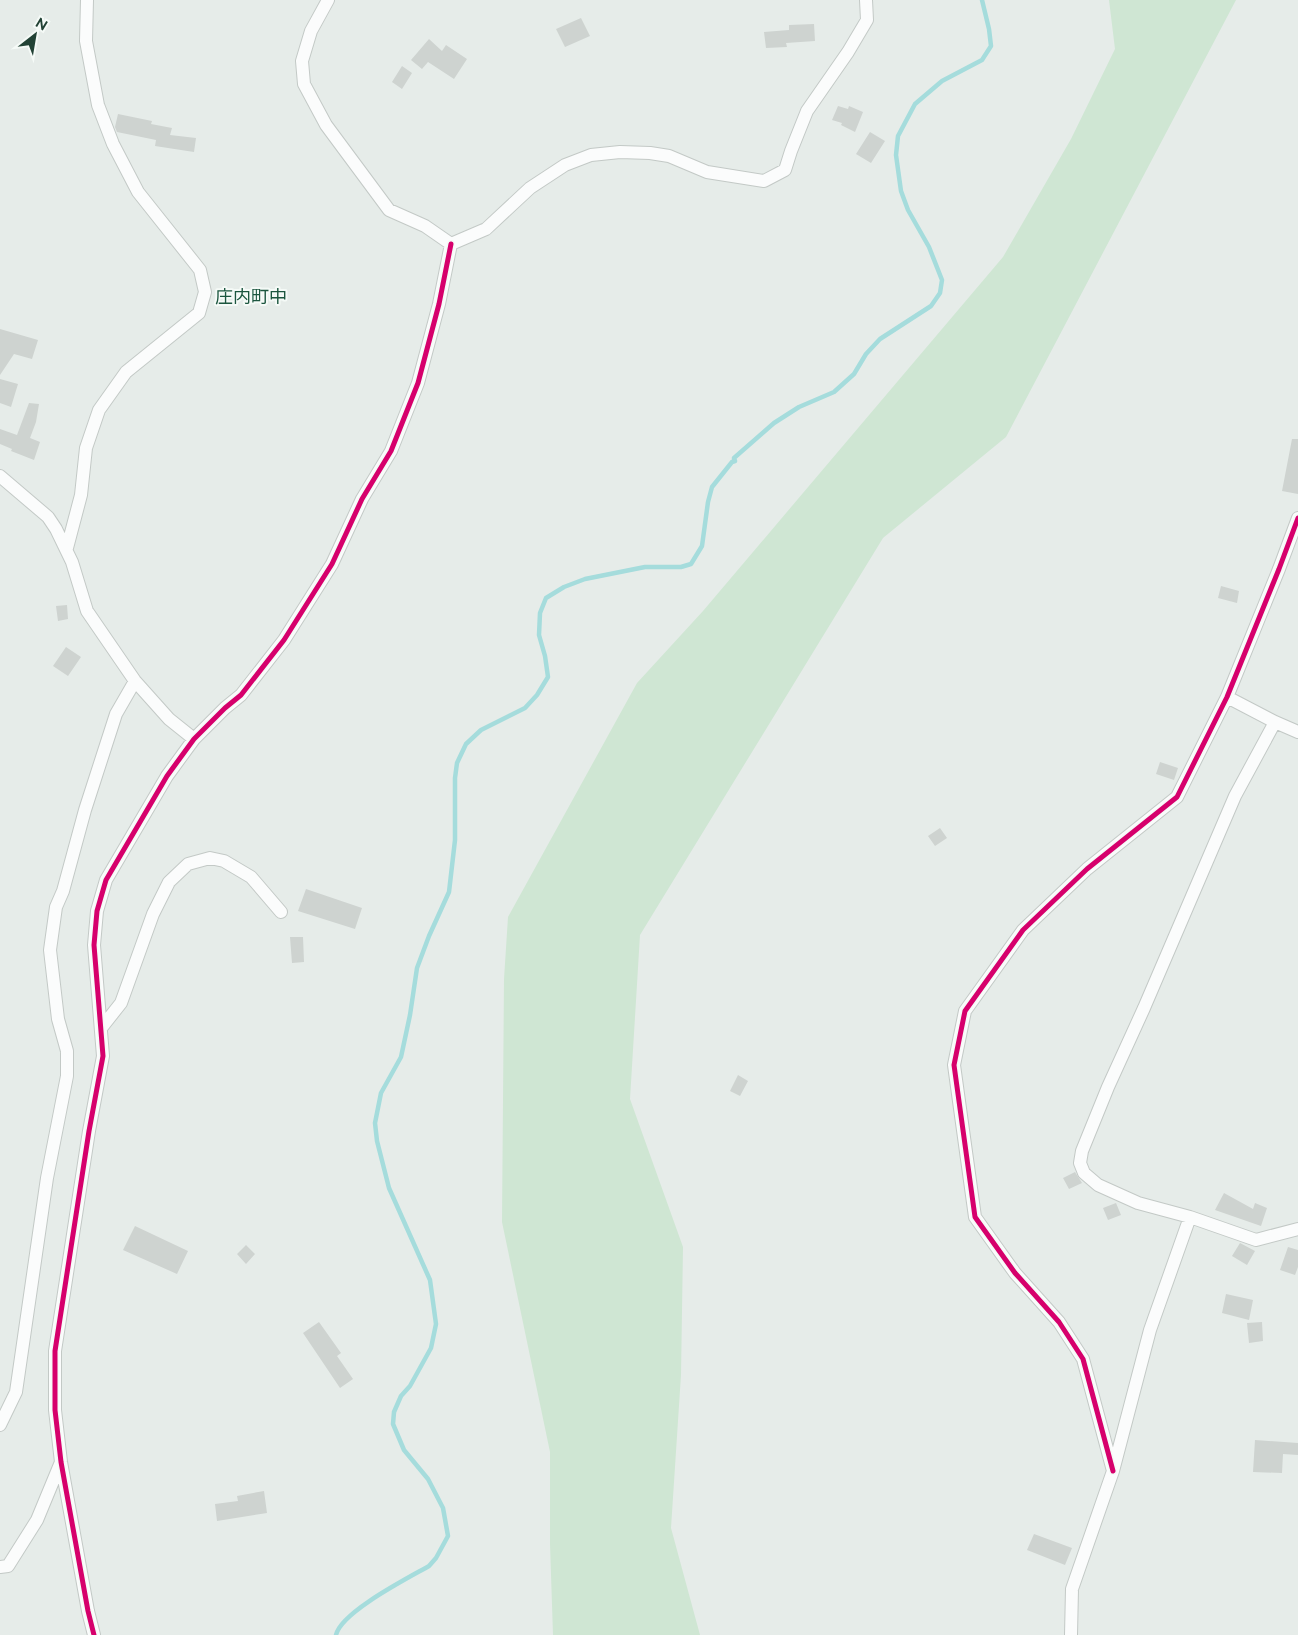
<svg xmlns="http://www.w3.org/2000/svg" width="1298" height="1635" font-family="Raleway,'Noto Sans JP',sans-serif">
	<rect width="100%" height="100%" fill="#e6ece9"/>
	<!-- green -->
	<path fill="#cfe6d3" d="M1109,0H1236L1006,437L883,538L640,935L630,1099L683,1247L681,1375L671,1528L700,1635H553L550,1544V1452L502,1222L504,979L508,917L637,683L703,611L1003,257L1071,139L1115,49Z"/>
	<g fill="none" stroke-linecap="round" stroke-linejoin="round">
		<!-- stream -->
		<path stroke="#a5dcdc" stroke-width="4.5" d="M336,1635C341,1612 408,1578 429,1566L436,1558L448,1536L443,1508L428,1479L404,1450L393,1424L394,1412L401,1396L410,1386L431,1348L436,1324L430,1280L389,1188L377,1141L375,1123L381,1093L401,1057L410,1015L417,968L429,936L449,892L455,840V778L457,763L466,744L481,730L525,708L537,695L548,677L545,656L539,635L540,613L546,598L564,587L585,579L645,567H681L691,564L702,546L708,502L712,487L732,462L735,461L734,458L774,423L799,407L834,392L854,374L866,354L880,339L931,306L940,293L942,280L929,247L908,210L901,191L896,155L898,136L915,104L942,81L982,60L991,46L989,29L982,0"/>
	</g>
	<!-- building -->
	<path fill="#ced3d0" d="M581,18L590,36L565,47L556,29Z
		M814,24L815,41L786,43L787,47L766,48L764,32L789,30V25Z
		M429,39L442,51L446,45L467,59L454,79L428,62L422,69L411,60Z
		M402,66L412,73L402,89L392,82Z
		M838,106L848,109L849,106L863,112L855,132L841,125L842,123L832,120Z
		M118,114L152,121L151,124L172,128L170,135L196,138L194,152L155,146L156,140L117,132L115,127Z
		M870,132L885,141L871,163L856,154Z
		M0,329L38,340L32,359L14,354L0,375Z
		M0,379L18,384L11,407L0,403Z
		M29,403L39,404L36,422L30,438L40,442L34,460L11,451L12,449L0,444V429L17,435Z
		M1292,439H1298V494L1282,491Z
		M1221,586L1239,591L1237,603L1218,598Z
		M67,605L68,619L58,621L56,606Z
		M66,647L81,657L68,676L53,666Z
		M1160,762L1178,768L1174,780L1156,774Z
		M940,828L947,838L935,846L928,836Z
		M306,889L362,908L355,929L298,911Z
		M290,937H303L304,962L292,963Z
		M738,1075L748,1081L740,1096L730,1091Z
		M1075,1172L1082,1183L1069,1189L1063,1178Z
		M1224,1193L1253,1209L1255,1203L1267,1208L1261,1226L1215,1210Z
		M1116,1203L1121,1215L1108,1220L1103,1208Z
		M135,1226L188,1251L177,1274L123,1250Z
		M1240,1243L1255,1251L1247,1265L1232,1256Z
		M246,1245L255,1254L246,1264L237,1254Z
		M1288,1247L1298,1250V1267L1295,1275L1280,1270Z
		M1226,1294L1253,1300L1249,1320L1222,1313Z
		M319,1322L341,1353L337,1356L353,1379L340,1388L303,1333Z
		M1262,1322L1263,1341L1249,1343L1247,1323Z
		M1255,1440L1298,1443V1455L1283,1454L1282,1473L1253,1472Z
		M264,1491L267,1513L217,1521L215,1504L238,1501L237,1496Z
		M1034,1534L1072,1548L1065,1565L1027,1550Z"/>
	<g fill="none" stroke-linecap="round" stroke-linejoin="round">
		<defs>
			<path id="minor" d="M328,0L311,31L302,61L304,84L326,125L389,210L425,226L451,244
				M451,244L486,229L530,188L565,165L591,155L620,152L650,153L669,156L707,172L764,181L785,170L791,151L807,111L848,52L867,20L866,0
				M0,476L48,517L56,529L72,562L87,611L135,681L169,719L194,739
				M67,548L81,495L86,448L99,410L126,372L199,313L205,292L200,270L138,192L113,144L98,105L86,41L87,0
				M1227,697L1275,722L1298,732
				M1275,722L1235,796L1144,1008L1108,1087L1082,1151L1080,1163L1084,1173L1098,1185L1138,1203L1190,1217L1256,1240L1298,1229
				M102,1027L121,1003L153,914L169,882L188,864L210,858L224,861L251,877L281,912
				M0,1425L16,1392L47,1178L67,1076V1051L58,1019L50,950L56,907L63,891L85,810L116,714L135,681
				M1113,1471L1083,1359L1059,1322L1015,1273L975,1217L954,1065L965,1011L1023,930L1087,869L1177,797L1227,697L1279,569L1298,518
				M0,1567L8,1566L37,1520L61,1462
				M94,1635L88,1611L61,1462L55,1410V1351L89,1131L103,1056L94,945L97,911L106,880L167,776L194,739L225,708L241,695L284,640L332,564L362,499L391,451L418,383L439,304L451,244
				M1071,1635L1072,1589L1113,1471L1150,1330L1190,1217"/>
		</defs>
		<!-- minor casing -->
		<use href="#minor" stroke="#c3c9c6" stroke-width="14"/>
		<!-- minor -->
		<use href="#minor" stroke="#fbfcfc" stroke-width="12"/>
		<defs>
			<path id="cycleway" d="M1113,1471L1083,1359L1059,1322L1015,1273L975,1217L954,1065L965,1011L1023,930L1087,869L1177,797L1227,697L1279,569L1298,518
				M94,1635L88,1611L61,1462L55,1410V1351L89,1131L103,1056L94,945L97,911L106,880L167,776L194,739L225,708L241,695L284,640L332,564L362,499L391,451L418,383L439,304L451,244"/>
		</defs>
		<!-- cycleway casing -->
		<use href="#cycleway" stroke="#f5faf7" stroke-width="8"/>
		<!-- cycleway -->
		<use href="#cycleway" stroke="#d6006c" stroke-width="5"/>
	</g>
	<g text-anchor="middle" stroke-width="4" stroke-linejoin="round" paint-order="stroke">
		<!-- quarter labels -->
		<g font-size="18" fill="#1c563f" stroke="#f5faf7">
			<text x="251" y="303">庄内町中</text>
		</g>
	</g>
	<!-- north arrow -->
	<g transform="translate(35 35) rotate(31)" stroke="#f5faf7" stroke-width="4" paint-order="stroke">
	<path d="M0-4L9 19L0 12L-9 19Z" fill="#224235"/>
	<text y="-8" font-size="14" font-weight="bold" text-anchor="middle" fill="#224235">N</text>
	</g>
</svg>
